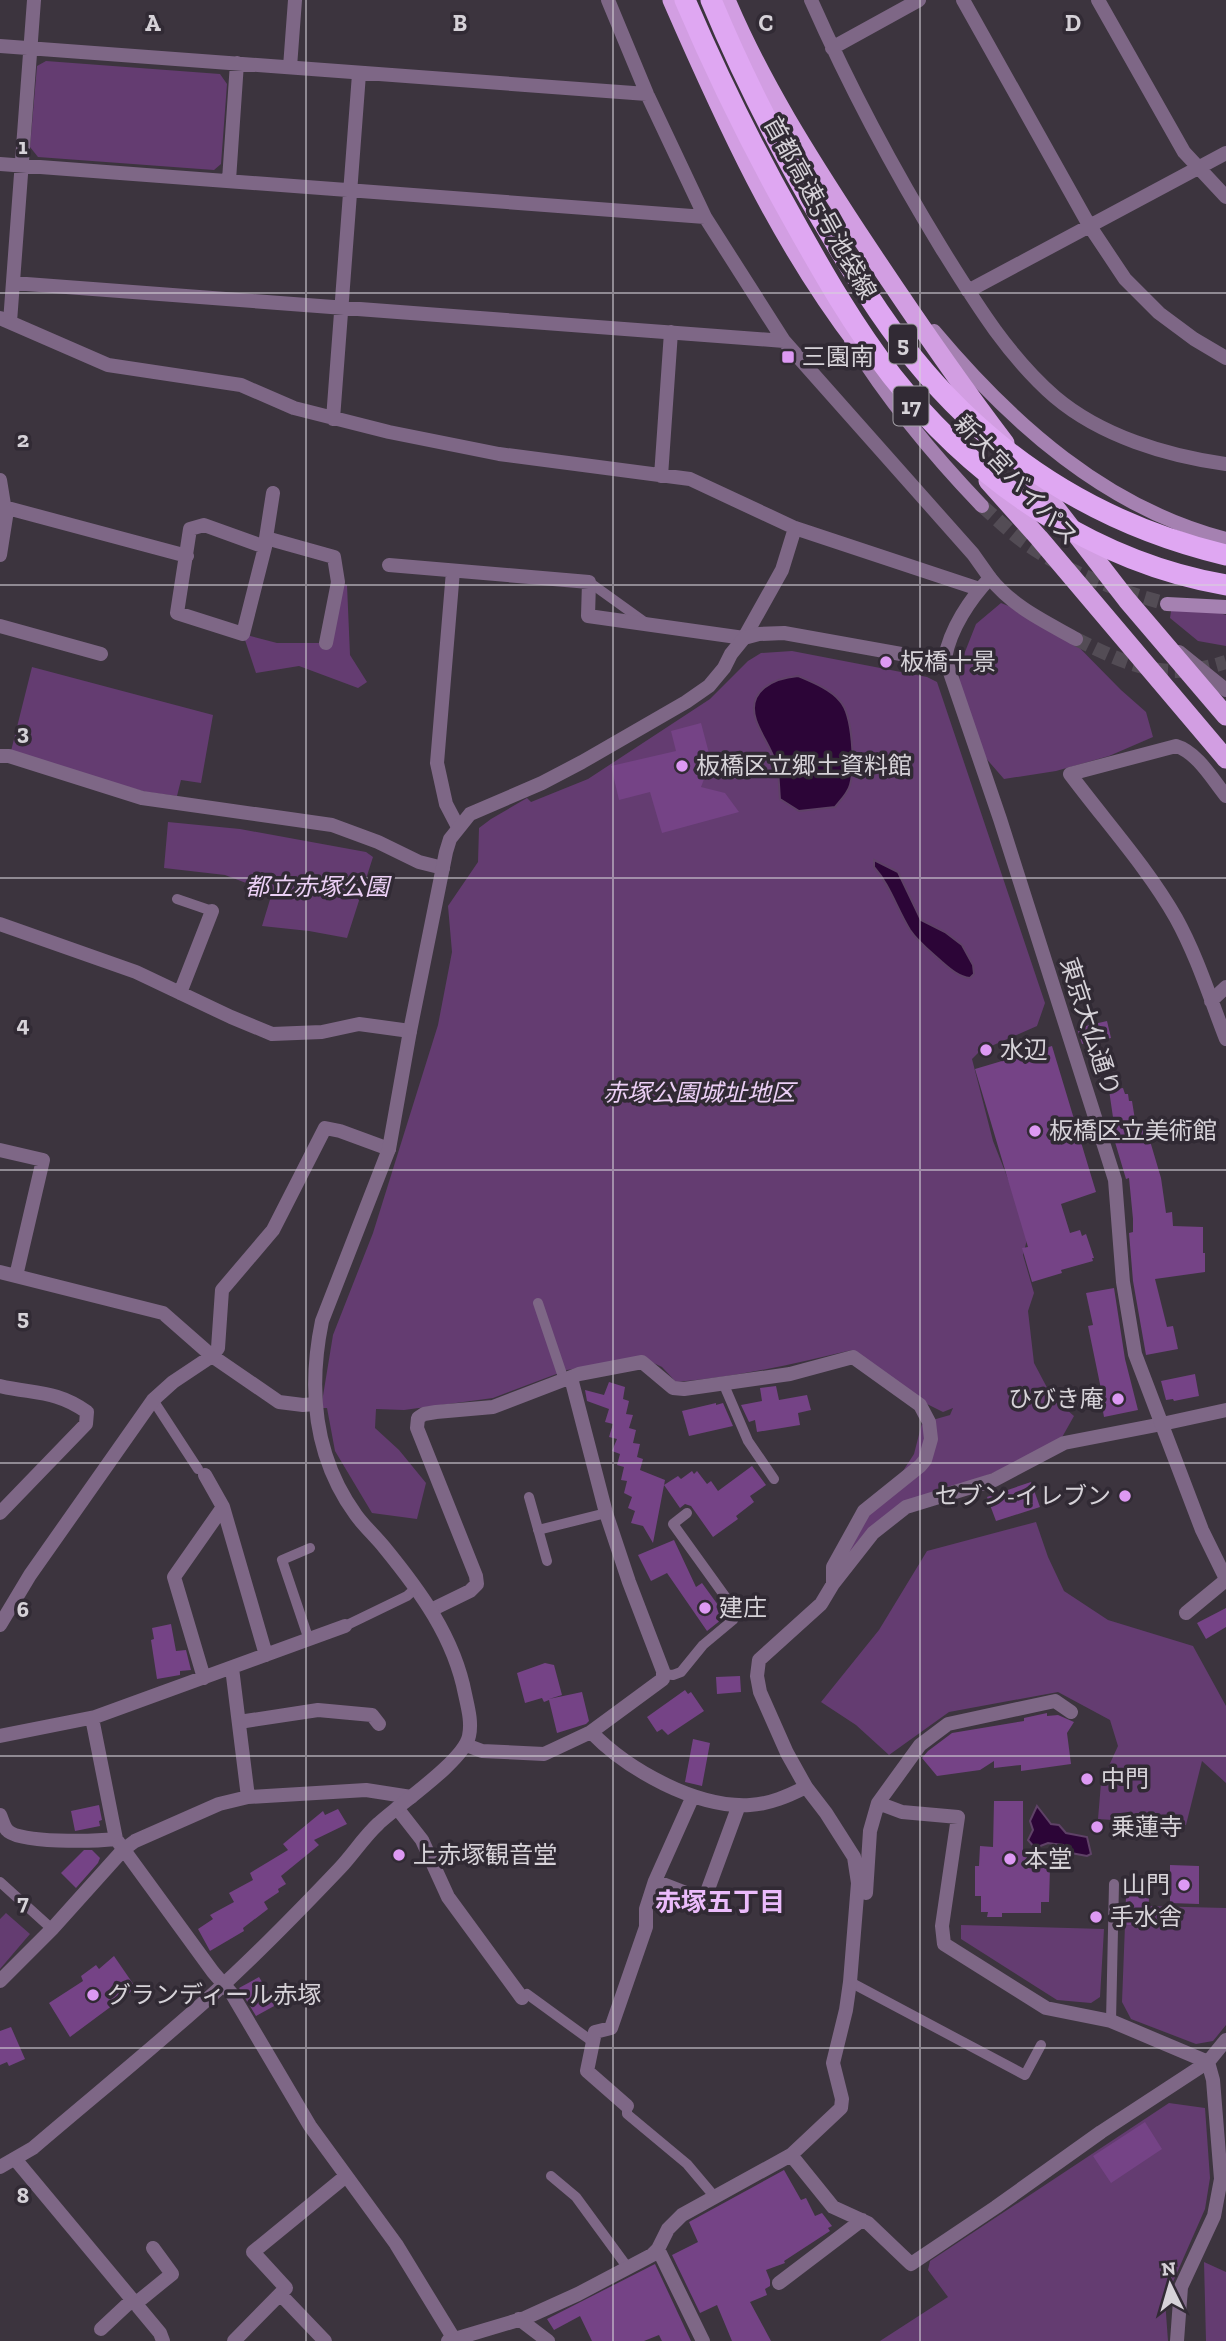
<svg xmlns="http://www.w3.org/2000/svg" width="1226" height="2341" font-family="'Zilla Slab','Noto Sans JP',serif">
	<rect width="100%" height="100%" fill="#3c343e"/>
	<!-- green -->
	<path fill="#643c71" d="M46,61L220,74L227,84L221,164L214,170L38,157L30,147L37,66Z
		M338,582L347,585L350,655L367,682L358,688L299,666L256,673L243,634L277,643H325Z
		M1173,598L1226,615V646L1198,641L1170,618Z
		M1001,603L1057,625L1121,690L1146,712L1153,737L1109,756L1056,771L1004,779L977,748L959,683L961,662L976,624Z
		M792,651L927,677L937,682L1045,1003L1037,1026L980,1051L972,1059L993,1141L1029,1232L1023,1255L1034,1293L1028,1311L1034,1363L1052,1397L1074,1416L1056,1448L904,1508L855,1563L840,1551L901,1474L914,1454L922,1423L950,1415L953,1408L943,1412L923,1402L852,1350C794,1364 736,1377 676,1382L662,1367L641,1357L567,1370L493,1398L404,1410L376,1409L375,1428L399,1450L426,1483L417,1519L372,1513L335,1451L327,1408H321L333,1335L373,1233L438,1025L452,952L448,906L478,862L479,828L491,819L527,798L531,802L588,779L710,699L748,661L761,653Z
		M32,667L213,715L201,783L181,780L177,796L146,792L10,755Z
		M168,822L240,829L366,852L373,857L347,938L309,931L262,926L272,893L225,875L164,868Z
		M1036,1522L1048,1557L1064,1591L1108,1620L1193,1646L1226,1706V1783L1202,1761L1186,1825L1098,1819L1101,1783L1118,1746L1110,1720L1058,1692L949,1712L889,1755L856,1725L821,1702L879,1630L927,1551Z
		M1148,1906L1226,1908V2025L1213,2041L1196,2044L1131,2019L1122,2002L1125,1925L1147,1926Z
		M6,1913L30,1934L0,1969V1919Z
		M961,1925L1104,1929L1100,1997L1091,2003L1057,2000L961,1939Z
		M1169,2103L1205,2108L1210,2178L1205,2209L1165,2300L1168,2341H880L948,2297L928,2270L930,2261Z
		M1204,2262L1226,2272V2341H1206Z"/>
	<!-- water -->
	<path fill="#2c0537" stroke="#5f4267" stroke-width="2" d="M798,676C812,682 830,689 840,701C853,715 855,767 850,785C848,793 840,801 835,807L799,811L780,799C779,788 779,776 777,766C772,749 761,735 756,720C746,690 775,678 798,676Z
		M874,860L898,872L921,920L945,932L962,945L973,965L974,974L970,978C959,977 950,969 942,962C931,952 918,942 910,930C897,909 890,885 874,867Z
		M1037,1806L1051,1824L1059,1825L1066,1833L1087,1837L1091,1854L1087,1856L1071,1853L1063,1845L1055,1844L1048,1843L1035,1848L1028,1840L1033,1830L1030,1821Z"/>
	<!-- building -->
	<path fill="#754386" d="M701,723L711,761L701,787L725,793L739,812L662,833L650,792L619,800L611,766L676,751L671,731Z
		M1107,1021L1111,1038L1082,1044L1077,1028Z
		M1052,1046L1096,1192L1061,1204L1070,1233L1080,1230L1082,1236L1086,1234L1094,1258H1092L1093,1261L1061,1270L1062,1273L1032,1282L1022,1248L1028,1247L975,1069Z
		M1123,1088L1125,1094H1128L1129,1101H1132L1136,1126L1145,1124L1161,1178L1166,1213L1172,1212L1173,1226L1203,1227V1253H1205V1272L1155,1279L1167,1327L1173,1326L1178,1349L1146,1355L1133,1281L1129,1233L1133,1232V1219L1129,1178L1126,1179L1112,1132L1115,1131L1109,1090Z
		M1114,1288L1125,1359L1138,1410L1104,1417L1099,1389H1101L1088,1326L1093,1325L1086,1293Z
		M1195,1374L1199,1396L1174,1401L1173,1399L1166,1400L1161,1381Z
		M609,1382L625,1387L623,1399L629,1401L626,1414L633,1415L629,1428L636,1430L633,1443L640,1444L637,1457L643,1459L640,1470L665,1480L653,1543L643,1526L631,1523L635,1511L628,1508L632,1497L624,1493L627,1481L621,1480L624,1467L617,1465L620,1454L612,1451L617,1439L609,1437L613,1424L605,1422L609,1409L587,1401L585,1390L604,1395Z
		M776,1386L779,1400L807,1395L811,1410L798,1413L800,1425L757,1432L755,1420L749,1422L741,1405L762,1401L760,1388Z
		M716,1403V1405L723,1403L733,1426L689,1436L682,1411Z
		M752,1466L766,1485L750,1496L754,1502L736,1516L738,1519L713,1537L691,1506L685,1504L680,1508L664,1485L678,1476L681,1479L692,1471L694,1474L697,1471L707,1484L711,1481L718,1491Z
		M1031,1482L1040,1507L996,1521L987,1497Z
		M674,1540L696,1587L702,1583L726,1616L707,1631L667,1573L651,1581L638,1555Z
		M1226,1608V1627L1206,1639L1197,1623Z
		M171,1624L176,1651L186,1650L191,1670L180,1671V1675L157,1679L151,1640L154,1639L152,1628Z
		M545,1663L554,1665L562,1695L549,1699L582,1692L589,1721L586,1724L557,1733L549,1700L544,1702L542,1698L525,1703L517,1673Z
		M740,1676L741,1692L717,1694L716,1677Z
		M685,1690L688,1694L691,1692L704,1711L668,1735L662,1729L657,1732L647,1717Z
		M1047,1713V1716L1058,1715L1074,1722L1067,1733L1071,1764L1021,1771V1765L994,1768V1761L980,1770L937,1776L922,1758L928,1751L952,1733L1024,1721V1718Z
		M693,1739L710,1743L702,1786L685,1782Z
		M994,1801H1023V1852L1041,1853V1867H1050L1049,1902H1041V1913H1002V1917H987L988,1912H981V1896H975V1866H979L980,1846L993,1847Z
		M99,1805L102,1820L99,1821L100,1826L75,1831L71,1811Z
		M338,1809L347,1824L314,1840L319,1845L281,1876L286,1884L278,1889L279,1892L264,1902L268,1909L243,1928L244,1931L210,1951L198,1929L213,1919L210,1915L234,1902L229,1893L253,1880L250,1873L288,1850L283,1844L323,1811L325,1815Z
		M84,1850H92L100,1858L98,1863L76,1888L61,1873Z
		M1170,1865L1199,1866V1904L1170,1903Z
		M1126,1896L1149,1897L1148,1926L1125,1925Z
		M114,1956L136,1988L70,2037L49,2003L83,1981L81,1976L96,1965L99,1969Z
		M259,1977L276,2005L256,2016L239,1988Z
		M11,2027L25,2059L9,2066L7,2062L0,2065V2031Z
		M1145,2122L1162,2149L1111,2183L1093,2156Z
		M784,2170L801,2200L806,2198L815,2216L822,2213L832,2226L828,2228L830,2231L784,2261L785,2263L766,2270L770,2280V2286L765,2289L767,2295L750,2302L771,2341H732L717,2305L700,2313L672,2255L698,2242L689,2222Z
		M655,2264L691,2341H662L659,2335L644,2341H592L580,2316L554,2330L547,2319Z"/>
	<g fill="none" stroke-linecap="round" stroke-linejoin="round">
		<!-- tertiary-tunnel -->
		<path stroke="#534c55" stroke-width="14" stroke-dasharray="14 7" stroke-linecap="butt" d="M1076,639C1130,666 1165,682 1226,662"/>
		<!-- secondary-tunnel -->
		<path stroke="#534c55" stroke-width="14" stroke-dasharray="14 7" stroke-linecap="butt" d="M982,506C996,518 1009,531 1024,542C1067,573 1116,590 1167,604"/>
		<!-- service -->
		<path stroke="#7e6786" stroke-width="10" d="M589,582L646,623
			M177,899L212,911
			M538,1303L564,1380
			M724,1385L748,1441L774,1479
			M153,1400L198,1469
			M529,1497L547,1561
			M538,1530L606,1513
			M345,1626L407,1596L416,1588
			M309,1640L282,1560L310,1548
			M663,1674L673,1675L681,1672L703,1645L733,1620L737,1613L673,1524L687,1513
			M0,1882L52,1929
			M850,1982L1025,2075L1041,2045
			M522,1998L527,1994L593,2042
			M1111,2021L1114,1884
			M627,2106V2114L687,2164L714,2196
			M551,2176L576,2197L628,2268"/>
		<!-- minor -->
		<path stroke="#7e6786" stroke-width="14" d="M608,0L647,94L705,217L784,341L973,554L990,578
			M811,0C849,86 893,169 942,249C975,302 1007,355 1055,397C1101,436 1167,456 1226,464
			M963,0L1089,225L1125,279L1159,313L1194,339L1226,358
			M1098,0L1184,152L1226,197
			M0,46L647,94
			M832,48L919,0
			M290,67L295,0
			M0,164L705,217
			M229,180L237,63
			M13,283L784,341
			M968,291L1226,153
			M0,318L108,365L241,385L294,408L389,432L499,454L690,479L795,528L979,589
			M10,322L34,0
			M333,419L359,74
			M661,476L671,332
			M0,480L6,517L0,555
			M0,506L187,556
			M266,538L273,493
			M265,547L204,525L190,529L177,613L243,634L265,547L266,538L334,557L338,582L326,643
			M389,565L589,582L588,616L744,638L782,570L795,528
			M453,571L437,763L446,804L458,827
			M0,626L101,654
			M1179,652L1226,690
			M0,756H9L142,798L332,825L378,842L419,862L443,868
			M1226,796C1213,780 1197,752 1176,746L1070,774C1105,821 1147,867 1176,918C1197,956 1210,998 1226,1039
			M0,924L136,972L231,1017L272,1034L322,1032L359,1024L410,1031
			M180,993L212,911
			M1211,1001L1226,987
			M0,1150L43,1160L16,1276
			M0,1272L163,1313L212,1356L279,1402L303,1405L315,1404
			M0,1386C34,1394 56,1390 87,1412L86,1424L0,1513
			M205,1475L223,1507L266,1655
			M431,1610L470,1591L477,1584L476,1576L417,1428L418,1418L424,1414L436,1412L493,1407L579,1374L642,1362L673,1388L684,1389L790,1374L853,1357L920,1405L929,1422L931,1439L925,1460L920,1466L864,1511L833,1567V1584
			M1186,1613L1226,1580
			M0,1625L30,1575L153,1400L173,1382L212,1356L218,1348L222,1290L273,1230L325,1128L340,1131L389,1149
			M232,1668L248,1797
			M204,1678L174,1577L223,1507
			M92,1718L116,1839
			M239,1722L318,1710L372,1715L379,1724
			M591,1732C628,1770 696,1808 750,1805C770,1804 788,1796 806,1787
			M0,1736L95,1717L345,1626
			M466,1745L482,1751L544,1754L591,1732L663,1679V1671L629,1582L606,1513L571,1378
			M878,1803L902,1812L958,1817L942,1926L944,1944L1046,2008L1111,2021L1208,2062
			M397,1808L422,1840L448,1897L522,1998
			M0,1815C2,1819 4,1827 7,1830C18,1844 97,1841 116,1839L213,1972L232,1994L310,2126L396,2244L454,2339
			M655,1881L704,1900L739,1805
			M866,1893L870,1831L878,1803L920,1745L948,1724L1055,1701L1071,1712
			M0,1981L52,1929L123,1850L135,1841L219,1804L248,1797L366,1790L411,1797
			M627,2106L587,2071L595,2032L611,2028L646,1927V1909L655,1881L693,1796
			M791,2155L833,2207L868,2223L911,2264L996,2207L1101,2132L1208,2062L1226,2040
			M15,2159L160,2333L163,2341
			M658,2249L703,2341
			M779,2283L862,2220
			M280,2294L325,2341
			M135,2304L172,2274L153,2248
			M519,2319L548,2341
			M101,2329L132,2300
			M234,2341L286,2288L253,2252L346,2176
			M448,2341L525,2318L578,2294L652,2255L658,2249L668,2229L682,2215L791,2155L841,2108L842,2099L833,2063L846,2010L850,1982L858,1883L854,1857L826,1813L806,1787L787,1753L760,1692L757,1676L759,1660L821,1604L833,1584L873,1533L906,1507L994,1480L1064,1443L1162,1424
			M1177,2341L1181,2287L1214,2216L1221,2179L1213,2080L1208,2062"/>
		<!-- tertiary -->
		<path stroke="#7e6786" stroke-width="14" d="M1076,639C1044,621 1013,607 990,578C970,599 950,629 945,658L1000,819L1115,1180L1123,1282L1135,1354L1202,1530L1226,1579
			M1162,1424L1226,1410
			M0,2167L33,2148C96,2094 162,2041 223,1985C263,1948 302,1908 340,1868C353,1854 364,1837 378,1824C398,1805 464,1761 469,1736C472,1722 468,1708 465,1694C454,1637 420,1591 384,1547C375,1536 364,1526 356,1515C314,1457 308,1389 322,1321L389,1149L410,1031L446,852L450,839L470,814L542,783L582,762L686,702L709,686L724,668L731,654L744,638L759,634L784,633L929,659L945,658"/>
		<!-- secondary -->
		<path stroke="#a581b1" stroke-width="14" d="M934,331C1012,424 1106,508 1226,539
			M851,341C888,400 934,456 982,506
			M1167,604L1226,607"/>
		<!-- trunk -->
		<path stroke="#d29ee2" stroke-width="19" d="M672,0C724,119 779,241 859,345
			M726,0C761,83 809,158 858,233C905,304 953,375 1005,443
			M1024,467L1127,600L1226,716
			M988,481L1039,538L1226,759"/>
		<!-- motorway-bridge -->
		<path stroke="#dfa7f2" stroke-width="21" d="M685,0C717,75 753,148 793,219C823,273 854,327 892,376C975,481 1093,562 1226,585
			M711,0C743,77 781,151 823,222C851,269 879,316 914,359C996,460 1100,525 1226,555"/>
	</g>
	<!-- grid -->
	<path fill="none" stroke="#d6d2d8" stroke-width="2" stroke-opacity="0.55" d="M306,0V2341M613,0V2341M920,0V2341M0,293H1226M0,585H1226M0,878H1226M0,1170H1226M0,1463H1226M0,1756H1226M0,2048H1226"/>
	<!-- markers -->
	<g fill="#dd99f3" stroke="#312a34" stroke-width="2.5">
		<rect x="781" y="350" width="14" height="14" rx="3.5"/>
		<circle cx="886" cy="662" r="7"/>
		<circle cx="682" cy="766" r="7"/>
		<circle cx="986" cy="1050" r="7"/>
		<circle cx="1035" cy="1131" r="7"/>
		<circle cx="1118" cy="1399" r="7"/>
		<circle cx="1125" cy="1496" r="7"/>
		<circle cx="705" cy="1608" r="7"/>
		<circle cx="1087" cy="1779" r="7"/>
		<circle cx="1097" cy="1827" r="7"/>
		<circle cx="399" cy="1855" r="7"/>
		<circle cx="1010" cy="1859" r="7"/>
		<circle cx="1184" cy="1885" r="7"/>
		<circle cx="1096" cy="1917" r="7"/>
		<circle cx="93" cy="1995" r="7"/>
	</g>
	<g text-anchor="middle" stroke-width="7" stroke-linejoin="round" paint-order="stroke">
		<!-- shield labels -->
		<g fill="#312a34" stroke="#a4a0a7" stroke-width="2">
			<rect x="889" y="324.5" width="28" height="39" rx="5"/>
			<rect x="893.5" y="386.5" width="35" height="39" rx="5"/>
		</g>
		<g font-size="23" font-weight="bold" fill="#d6d2d8">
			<text x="903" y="352">5</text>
			<text x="911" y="414">17</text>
		</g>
		<!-- street labels -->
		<g font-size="24" fill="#d6d2d8" stroke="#312a34">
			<text transform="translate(820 208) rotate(61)" y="8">首都高速5号池袋線</text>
			<text transform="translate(1016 480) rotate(47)" y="8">新大宮バイパス</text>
			<text transform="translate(1090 1027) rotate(72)" y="8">東京大仏通り</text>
		</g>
		<!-- poi labels -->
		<g font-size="24" fill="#d6d2d8" stroke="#312a34" text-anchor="start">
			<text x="802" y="365">三園南</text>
			<text x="900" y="670">板橋十景</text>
			<text x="696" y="774">板橋区立郷土資料館</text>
			<text x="1000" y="1058">水辺</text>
			<text x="1049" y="1139">板橋区立美術館</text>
			<text x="1104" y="1407" text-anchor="end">ひびき庵</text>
			<text x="1111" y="1504" text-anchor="end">セブン-イレブン</text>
			<text x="719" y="1616">建庄</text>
			<text x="1101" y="1787">中門</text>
			<text x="1111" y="1835">乗蓮寺</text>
			<text x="413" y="1863">上赤塚観音堂</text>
			<text x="1024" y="1867">本堂</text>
			<text x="1170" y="1893" text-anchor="end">山門</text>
			<text x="1110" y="1925">手水舎</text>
			<text x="107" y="2003">グランディール赤塚</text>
		</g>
		<!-- park labels -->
		<g font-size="24" font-style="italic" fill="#ebcff5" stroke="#312a34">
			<text x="317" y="895">都立赤塚公園</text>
			<text x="699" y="1101">赤塚公園城址地区</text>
		</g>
		<!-- neighbourhood labels -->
		<g font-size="26" font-weight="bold" fill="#ebbbfb" stroke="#312a34">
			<text x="720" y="1911">赤塚五丁目</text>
		</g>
	</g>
	<g font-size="23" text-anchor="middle" font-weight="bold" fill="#d6d2d8" stroke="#312a34" stroke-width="7" stroke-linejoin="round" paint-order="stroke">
		<text x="153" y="31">A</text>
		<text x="460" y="31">B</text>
		<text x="766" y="31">C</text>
		<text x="1073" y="31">D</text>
		<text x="23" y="154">1</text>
		<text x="23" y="447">2</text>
		<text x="23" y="740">3</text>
		<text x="23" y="1032">4</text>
		<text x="23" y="1325">5</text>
		<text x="23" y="1617">6</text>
		<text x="23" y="1910">7</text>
		<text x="23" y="2203">8</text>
	</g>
	<!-- north arrow -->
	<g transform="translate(1170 2285) rotate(355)" stroke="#312a34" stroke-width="5" paint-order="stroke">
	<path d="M0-5L12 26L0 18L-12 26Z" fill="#d6d2d8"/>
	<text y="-10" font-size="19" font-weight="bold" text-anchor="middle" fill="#d6d2d8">N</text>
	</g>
</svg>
